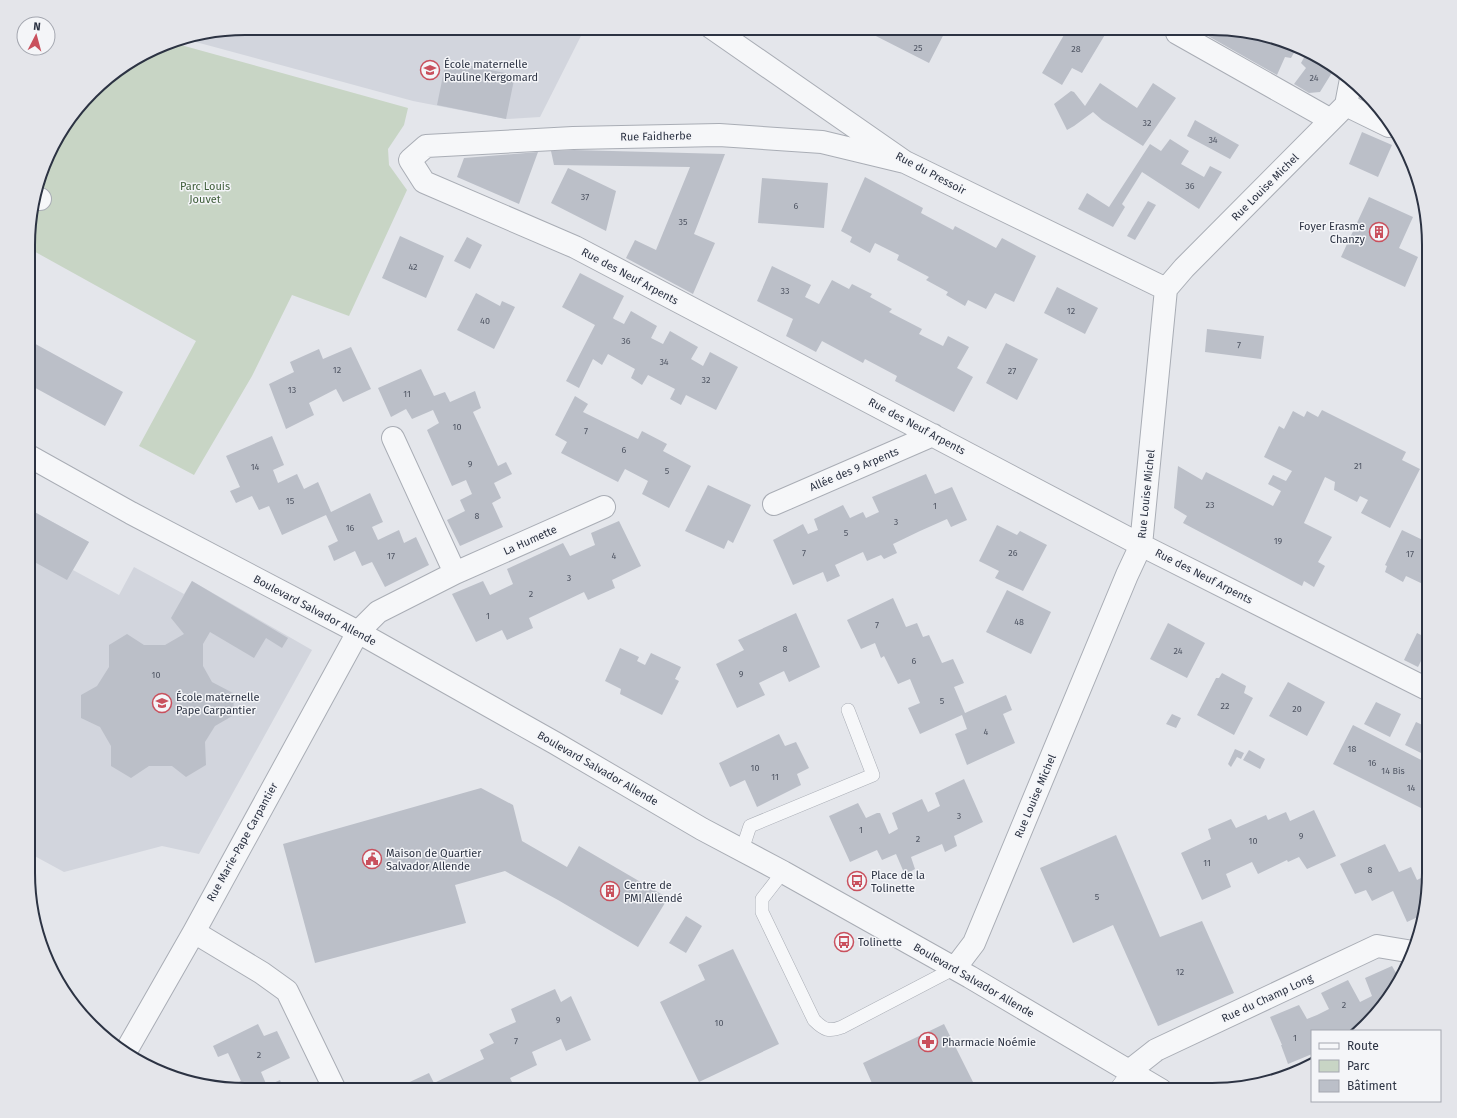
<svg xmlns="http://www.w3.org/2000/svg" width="1457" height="1118" font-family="'Fira Sans',sans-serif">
	<rect width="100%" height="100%" fill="#e4e6eb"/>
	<!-- built -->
	<path fill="#d2d5dd" d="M245,28H585L540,117L506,119L413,101L181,38Z
		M29,509L89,542L73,570L119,595L134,567L184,594L192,581L312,650L199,854L162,846L64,872L29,853Z"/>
	<!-- green -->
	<path fill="#c8d5c5" d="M170,42L408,108L404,125L388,149L389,165L407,190L349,316L292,295L252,376L194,475L139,446L196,341L30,249V216L57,137L102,82Z"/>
	<!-- building -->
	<path fill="#bbbfc8" d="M567,28H579L576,33Z
		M872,28H947L929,63L870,33Z
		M1068,28H1109L1082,73L1072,68L1062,85L1042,73Z
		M1119,28H1130V32H1118Z
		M1194,28H1226L1283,42L1282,45L1295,51L1291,58L1285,57L1277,75Z
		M1307,52L1334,68L1333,71L1320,92L1309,93L1294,84L1306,68L1301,63Z
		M446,61L515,75L506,119L437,105Z
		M1100,83L1137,108L1153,83L1176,98L1143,146L1102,120L1093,112L1074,126L1067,130L1054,104L1071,91L1074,92L1085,106Z
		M1195,120L1239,145L1230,159L1187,136Z
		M1362,132L1392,145L1378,177L1349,164Z
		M1170,139L1189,151L1181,164L1204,177L1210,166L1222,172L1199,209L1142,172L1122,204L1125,207L1113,227L1078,209L1087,193L1109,207L1150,144L1161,151Z
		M574,150L725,154L694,234L715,243L693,294L626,258L635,240L656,250L690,167L554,165L551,151Z
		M538,152L519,204L457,177L464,158Z
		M568,168L616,191L606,231L551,203Z
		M865,177L923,208L921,213L953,230L955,226L996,248L1002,238L1036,256L1014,302L995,293L986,309L968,300L965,306L946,295L948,292L926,280L929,277L897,260L899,255L875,243L870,253L850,242L852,237L841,231Z
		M762,178L828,183L824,228L758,223Z
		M1369,197L1413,217L1399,248L1418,257L1405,287L1341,257Z
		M1148,201L1156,205L1135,240L1127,236Z
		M400,236L444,256L426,298L382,278Z
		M467,237L482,245L470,269L454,261Z
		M772,266L811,285L805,297L819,304L832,280L849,289L852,284L872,294L870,297L892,309L889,312L922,329L919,334L943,346L948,336L969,347L957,368L973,377L954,412L895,381L897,376L865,359L863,363L822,341L816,352L786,336L793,319L757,301Z
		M580,273L624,296L613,318L614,319L624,324L631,311L657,326L651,338L663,344L670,331L698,347L691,359L703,366L710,352L738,367L716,410L686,395L681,405L670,399L675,389L648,375L642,385L631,378L635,369L608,354L602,365L593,359L579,388L566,381L595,325L562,307Z
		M1057,287L1098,308L1085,334L1044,313Z
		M476,293L500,306L502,301L515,307L494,349L457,330Z
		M1207,329L1264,336L1261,359L1205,352Z
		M30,341L123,392L105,426L30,385Z
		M1006,343L1038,359L1017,400L986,383Z
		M351,347L371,389L343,402L336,389L309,403L314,415L286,429L269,384L294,372L290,362L319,349L323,359Z
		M421,369L434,396L445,392L450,402L475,391L481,408L473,412L498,466L506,462L512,474L494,483L501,498L492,503L503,527L460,546L447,520L465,511L460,500L472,494L466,480L452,486L427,430L439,423L433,410L412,419L406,409L391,417L378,388Z
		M575,396L588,404L583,412L638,439L642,431L667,444L663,451L691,466L669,508L642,494L648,481L625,469L618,482L561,453L567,442L555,435Z
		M1322,410L1406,452L1402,460L1420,469L1390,528L1361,513L1368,500L1360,496L1357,502L1334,490L1335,482L1325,477L1304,523L1332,537L1318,562L1325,566L1314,587L1304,581L1302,586L1183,523L1187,516L1174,508L1178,466L1202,480L1206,472L1273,506L1281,491L1268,484L1273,475L1286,481L1292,471L1264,457L1279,426L1284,429L1293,411L1304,417L1307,411L1318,417Z
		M272,436L284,465L273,470L278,483L297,474L304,489L318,482L331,512L370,493L383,522L372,527L378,540L399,530L404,543L416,537L429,565L385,587L372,562L362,566L355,551L334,561L328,546L338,541L326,515L282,535L269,506L259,510L252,496L236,503L230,491L240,487L226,456Z
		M926,474L935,494L952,487L967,520L951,527L947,519L920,531L893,544L897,553L884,559L881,555L867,561L863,552L835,565L840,576L827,582L823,572L793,585L773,540L803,524L808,534L818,530L814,519L843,505L850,518L863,512L866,518L879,512L872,497Z
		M708,485L751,505L733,543L728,540L724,549L685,531Z
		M29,509L89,542L67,580L29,559Z
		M619,521L641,566L612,580L615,588L588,600L584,592L529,618L533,628L507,640L502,630L476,642L452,594L483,581L490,595L513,584L507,569L563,543L570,556L595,545L591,533Z
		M997,525L1017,535L1020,531L1047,545L1023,591L995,578L999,571L979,561Z
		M1402,530L1429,543V576L1425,585L1406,576L1403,582L1385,572L1387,566L1385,565Z
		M192,581L288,638L282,648L266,638L254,658L210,632L203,644V666L212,682L233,693L234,715L215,726L205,742L206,765L186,777L172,766H149L131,778L111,766V746L100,727L81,718V695L97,686L109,667V645L127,634L144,645H165L184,634L171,618Z
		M1007,590L1051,612L1031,654L986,632Z
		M893,598L906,627L917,623L923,637L929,635L942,663L953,659L964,683L954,687L965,713L1006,695L1012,710L1003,714L1015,743L967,765L955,734L967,729L962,715L920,734L908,708L920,703L910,679L898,684L884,656L881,658L875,643L861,649L847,620Z
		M796,613L820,667L789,682L784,671L759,683L765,695L737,708L716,664L744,650L738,640Z
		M1168,623L1205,643L1187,678L1150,659Z
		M1417,633L1429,639V645L1418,667L1404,660Z
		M620,648L639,657L637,661L645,665L651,653L681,667L675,679L679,681L662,715L620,694L621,689L605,681Z
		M1222,673L1246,686L1244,693L1253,698L1234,735L1197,715L1216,678H1219Z
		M1288,682L1325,702L1307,736L1269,716Z
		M1376,702L1401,714L1390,737L1364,724Z
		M1172,714L1181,718L1176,728L1166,724Z
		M1416,722L1429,728V757L1405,745Z
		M1353,725L1429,764V812L1333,764Z
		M779,734L785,746L796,742L809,768L797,774L801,785L757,807L745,780L730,787L719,763Z
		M1235,749L1244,753L1241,759L1237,757L1231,767L1228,764Z
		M1249,750L1265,759L1260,769L1243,760Z
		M964,779L983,822L954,836L957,846L945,852L942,844L911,857L915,869L905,875L896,854L882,860L877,850L850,862L829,816L858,803L866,818L877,813H880L889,834L898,829L892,813L922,799L928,812L940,806L935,793Z
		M481,788L513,805L522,841L567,867L579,846L668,898L638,947L558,900L505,871L455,885L466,923L315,963L283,844Z
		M1314,810L1336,856L1307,869L1299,857L1288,862L1287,860L1258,874L1252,862L1226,874L1231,887L1202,900L1181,853L1211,839L1208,829L1231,819L1236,828L1266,815L1268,820L1286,812L1290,821Z
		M1116,835L1160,937L1202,921L1234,993L1158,1026L1113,925L1073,943L1040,868Z
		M1385,844L1399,872L1411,867L1417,880L1429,874V888L1421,919L1420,916L1407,922L1393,891L1372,901L1366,890L1355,894L1340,864Z
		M686,916L702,926L686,953L669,943Z
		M733,949L779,1044L699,1082L660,1002L705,980L698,965Z
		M1392,966L1399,978L1375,1016L1356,1031H1312V1054L1288,1064L1281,1045H1282L1270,1017L1299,1005L1307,1019L1317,1015L1329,1009L1321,993L1348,980L1360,1002L1372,996L1365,978Z
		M555,989L561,1002L571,996L591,1040L566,1051L561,1039L532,1052L537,1065L510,1078L513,1084L502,1090H403L401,1086L429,1073L434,1083L484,1059L480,1050L494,1043L489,1034L516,1022L511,1009Z
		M258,1024L264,1036L277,1031L290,1058L261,1072L267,1086L280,1080L284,1090L226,1089L241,1081L228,1053L218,1057L213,1046Z
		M944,1024L977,1090H875L863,1063Z"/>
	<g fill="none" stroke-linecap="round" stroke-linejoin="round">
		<defs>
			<path id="lane" d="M742,850L750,826L873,775L848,710
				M783,872L762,899V912L814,1020C824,1030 829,1032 842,1027L955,968
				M1115,1090L1128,1072"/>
			<path id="street" d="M712,28L905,162L1166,289
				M1177,33L1331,120
				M1346,105L1389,126
				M905,162L822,142L719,135L573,138L426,146L410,160L424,182L575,247L1141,545L1429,690
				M36,199H40
				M393,438L455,573
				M29,456L131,513L358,632L555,743L702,829L783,872L970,977L1161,1090
				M774,504L933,435
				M194,932L262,973L287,991L335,1090
				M955,968L974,943L1127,575L1141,545L1166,289L1184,268L1346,105L1351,79
				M126,1051L194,932L358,632L378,612L455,573L604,507
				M1128,1072L1156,1050L1377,946L1413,952"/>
		</defs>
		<!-- lane casing -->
		<use href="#lane" stroke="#a9adb5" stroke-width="14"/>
		<!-- street casing -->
		<use href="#street" stroke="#a9adb5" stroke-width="24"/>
		<!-- lane -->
		<use href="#lane" stroke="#f6f7f9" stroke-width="13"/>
		<!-- street -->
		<use href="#street" stroke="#f6f7f9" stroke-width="22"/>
	</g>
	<!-- icons -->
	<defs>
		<symbol id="school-ring" viewBox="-11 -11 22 22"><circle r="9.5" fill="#f4f5f8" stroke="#c9505d" stroke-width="1.5"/><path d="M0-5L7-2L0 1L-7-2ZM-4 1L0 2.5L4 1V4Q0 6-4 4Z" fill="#c9505d"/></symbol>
		<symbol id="building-ring" viewBox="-11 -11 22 22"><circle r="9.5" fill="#f4f5f8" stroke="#c9505d" stroke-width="1.5"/><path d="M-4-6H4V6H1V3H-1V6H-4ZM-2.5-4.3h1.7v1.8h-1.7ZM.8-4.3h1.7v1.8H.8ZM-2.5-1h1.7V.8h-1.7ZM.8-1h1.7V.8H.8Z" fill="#c9505d"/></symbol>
		<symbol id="civic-ring" viewBox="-11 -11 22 22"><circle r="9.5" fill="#f4f5f8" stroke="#c9505d" stroke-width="1.5"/><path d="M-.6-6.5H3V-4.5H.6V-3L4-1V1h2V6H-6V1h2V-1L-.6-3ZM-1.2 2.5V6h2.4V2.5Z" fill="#c9505d"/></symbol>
		<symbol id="bus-ring" viewBox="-11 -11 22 22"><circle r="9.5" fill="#f4f5f8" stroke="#c9505d" stroke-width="1.5"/><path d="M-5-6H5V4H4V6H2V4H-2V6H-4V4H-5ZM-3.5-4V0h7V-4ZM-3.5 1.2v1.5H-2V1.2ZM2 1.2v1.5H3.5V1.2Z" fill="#c9505d"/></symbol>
		<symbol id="pharmacy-ring" viewBox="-11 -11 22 22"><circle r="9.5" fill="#f4f5f8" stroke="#c9505d" stroke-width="1.5"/><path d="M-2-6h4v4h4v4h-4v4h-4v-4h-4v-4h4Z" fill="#c9505d"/></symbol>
	</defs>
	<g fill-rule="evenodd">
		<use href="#school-ring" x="419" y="59" width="22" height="22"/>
		<use href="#building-ring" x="1368" y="221" width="22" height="22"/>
		<use href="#school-ring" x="151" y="692" width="22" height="22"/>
		<use href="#civic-ring" x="361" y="848" width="22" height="22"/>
		<use href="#bus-ring" x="846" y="870" width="22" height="22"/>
		<use href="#building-ring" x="599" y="880" width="22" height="22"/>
		<use href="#bus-ring" x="833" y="931" width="22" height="22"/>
		<use href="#pharmacy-ring" x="917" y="1031" width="22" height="22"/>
	</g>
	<g text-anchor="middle" stroke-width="3" stroke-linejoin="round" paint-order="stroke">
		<!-- number labels -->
		<g font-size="9" fill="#505664">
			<text x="918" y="51">25</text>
			<text x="1076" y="52">28</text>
			<text x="1314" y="81">24</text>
			<text x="1147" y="126">32</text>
			<text x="1213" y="143">34</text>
			<text x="1190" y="189">36</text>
			<text x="585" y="200">37</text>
			<text x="796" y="209">6</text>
			<text x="683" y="225">35</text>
			<text x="413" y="270">42</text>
			<text x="785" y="294">33</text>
			<text x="1071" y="314">12</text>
			<text x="485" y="324">40</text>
			<text x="626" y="344">36</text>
			<text x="1239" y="348">7</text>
			<text x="664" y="365">34</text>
			<text x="337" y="373">12</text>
			<text x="1012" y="374">27</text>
			<text x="706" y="383">32</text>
			<text x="292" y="393">13</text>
			<text x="407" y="397">11</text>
			<text x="457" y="430">10</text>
			<text x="586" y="434">7</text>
			<text x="624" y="453">6</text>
			<text x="470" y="467">9</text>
			<text x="1358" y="469">21</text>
			<text x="255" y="470">14</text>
			<text x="667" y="474">5</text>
			<text x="290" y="504">15</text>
			<text x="1210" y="508">23</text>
			<text x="935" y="509">1</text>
			<text x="477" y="519">8</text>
			<text x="896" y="525">3</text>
			<text x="350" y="531">16</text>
			<text x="846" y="536">5</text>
			<text x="1278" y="544">19</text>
			<text x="804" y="556">7</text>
			<text x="1013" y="556">26</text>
			<text x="1410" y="557">17</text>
			<text x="391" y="559">17</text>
			<text x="614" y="559">4</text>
			<text x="569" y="581">3</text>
			<text x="531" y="597">2</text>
			<text x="488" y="619">1</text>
			<text x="1019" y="625">48</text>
			<text x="877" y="628">7</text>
			<text x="785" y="652">8</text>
			<text x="1178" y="654">24</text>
			<text x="914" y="664">6</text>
			<text x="741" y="677">9</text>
			<text x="156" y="678">10</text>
			<text x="942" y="704">5</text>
			<text x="1225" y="709">22</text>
			<text x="1297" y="712">20</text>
			<text x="986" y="735">4</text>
			<text x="1352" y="752">18</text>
			<text x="1372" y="766">16</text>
			<text x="755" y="771">10</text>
			<text x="1393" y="774">14 Bis</text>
			<text x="775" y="780">11</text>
			<text x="1411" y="791">14</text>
			<text x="959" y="819">3</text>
			<text x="861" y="833">1</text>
			<text x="1301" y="839">9</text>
			<text x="918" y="842">2</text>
			<text x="1253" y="844">10</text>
			<text x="1207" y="866">11</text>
			<text x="1370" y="873">8</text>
			<text x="1097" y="900">5</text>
			<text x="1180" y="975">12</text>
			<text x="1344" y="1008">2</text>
			<text x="558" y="1023">9</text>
			<text x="719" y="1026">10</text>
			<text x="1295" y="1041">1</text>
			<text x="516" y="1044">7</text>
			<text x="259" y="1058">2</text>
		</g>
		<!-- poi labels -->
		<g font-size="11" fill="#2c3343" stroke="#f4f5f8" text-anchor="start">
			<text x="444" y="68">École maternelle<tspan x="444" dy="13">Pauline Kergomard</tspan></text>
			<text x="1365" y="230" text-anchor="end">Foyer Erasme<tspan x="1365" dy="13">Chanzy</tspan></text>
			<text x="176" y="701">École maternelle<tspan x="176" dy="13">Pape Carpantier</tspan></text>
			<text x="386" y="857">Maison de Quartier<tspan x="386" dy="13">Salvador Allende</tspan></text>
			<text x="871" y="879">Place de la<tspan x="871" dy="13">Tolinette</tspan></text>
			<text x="624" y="889">Centre de<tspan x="624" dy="13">PMI Allendé</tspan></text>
			<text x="858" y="946">Tolinette</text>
			<text x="942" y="1046">Pharmacie Noémie</text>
		</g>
		<!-- street labels -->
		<g font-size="11" fill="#2c3343" stroke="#f4f5f8">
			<text transform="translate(656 136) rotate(-1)" y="4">Rue Faidherbe</text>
			<text transform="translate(931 173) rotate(28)" y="4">Rue du Pressoir</text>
			<text transform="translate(1265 187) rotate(-45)" y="4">Rue Louise Michel</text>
			<text transform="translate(630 276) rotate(28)" y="4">Rue des Neuf Arpents</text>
			<text transform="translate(917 426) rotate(28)" y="4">Rue des Neuf Arpents</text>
			<text transform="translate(854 469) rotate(-23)" y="4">Allée des 9 Arpents</text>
			<text transform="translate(1146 494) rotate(-84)" y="4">Rue Louise Michel</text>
			<text transform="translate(530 540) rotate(-24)" y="4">La Humette</text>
			<text transform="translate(1204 576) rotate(27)" y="4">Rue des Neuf Arpents</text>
			<text transform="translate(315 610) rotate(28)" y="4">Boulevard Salvador Allende</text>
			<text transform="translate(598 768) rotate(30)" y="4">Boulevard Salvador Allende</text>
			<text transform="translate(1035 796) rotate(-67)" y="4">Rue Louise Michel</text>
			<text transform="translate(242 842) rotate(-61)" y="4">Rue Marie-Pape Carpantier</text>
			<text transform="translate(974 980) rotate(30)" y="4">Boulevard Salvador Allende</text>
			<text transform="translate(1267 998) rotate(-25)" y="4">Rue du Champ Long</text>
		</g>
		<!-- park labels -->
		<g font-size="11" fill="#3f5e3a" stroke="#f4f5f8">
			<text x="205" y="190">Parc Louis<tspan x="205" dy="13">Jouvet</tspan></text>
		</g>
	</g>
	<!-- crop -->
	<path d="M0 0H1457V1118H0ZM245 35H1212A210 210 0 0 1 1422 245V873A210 210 0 0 1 1212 1083H245A210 210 0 0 1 35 873V245A210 210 0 0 1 245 35Z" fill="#e4e5ea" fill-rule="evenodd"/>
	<path fill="none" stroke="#2c3343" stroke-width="2" d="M245 35H1212A210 210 0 0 1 1422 245V873A210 210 0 0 1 1212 1083H245A210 210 0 0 1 35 873V245A210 210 0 0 1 245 35Z"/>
	<!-- legend -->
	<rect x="1311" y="1030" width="130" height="72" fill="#f4f5f8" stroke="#a4a7b0"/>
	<rect x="1319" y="1043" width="20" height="6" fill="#f6f7f9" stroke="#a4a7b0"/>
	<text x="1347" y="1050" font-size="12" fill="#2c3343">Route</text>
	<rect x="1319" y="1060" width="20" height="12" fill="#c8d5c5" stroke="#a4a7b0"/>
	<text x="1347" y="1070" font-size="12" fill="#2c3343">Parc</text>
	<rect x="1319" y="1080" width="20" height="12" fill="#bbbfc8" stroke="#a4a7b0"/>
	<text x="1347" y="1090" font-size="12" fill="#2c3343">Bâtiment</text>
	<!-- north arrow -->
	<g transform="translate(36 36) rotate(6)"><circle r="19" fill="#f4f5f8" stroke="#a4a7b0"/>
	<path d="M0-3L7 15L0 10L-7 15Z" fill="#c9505d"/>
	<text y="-6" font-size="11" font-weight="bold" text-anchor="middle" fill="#2c3343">N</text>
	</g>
</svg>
